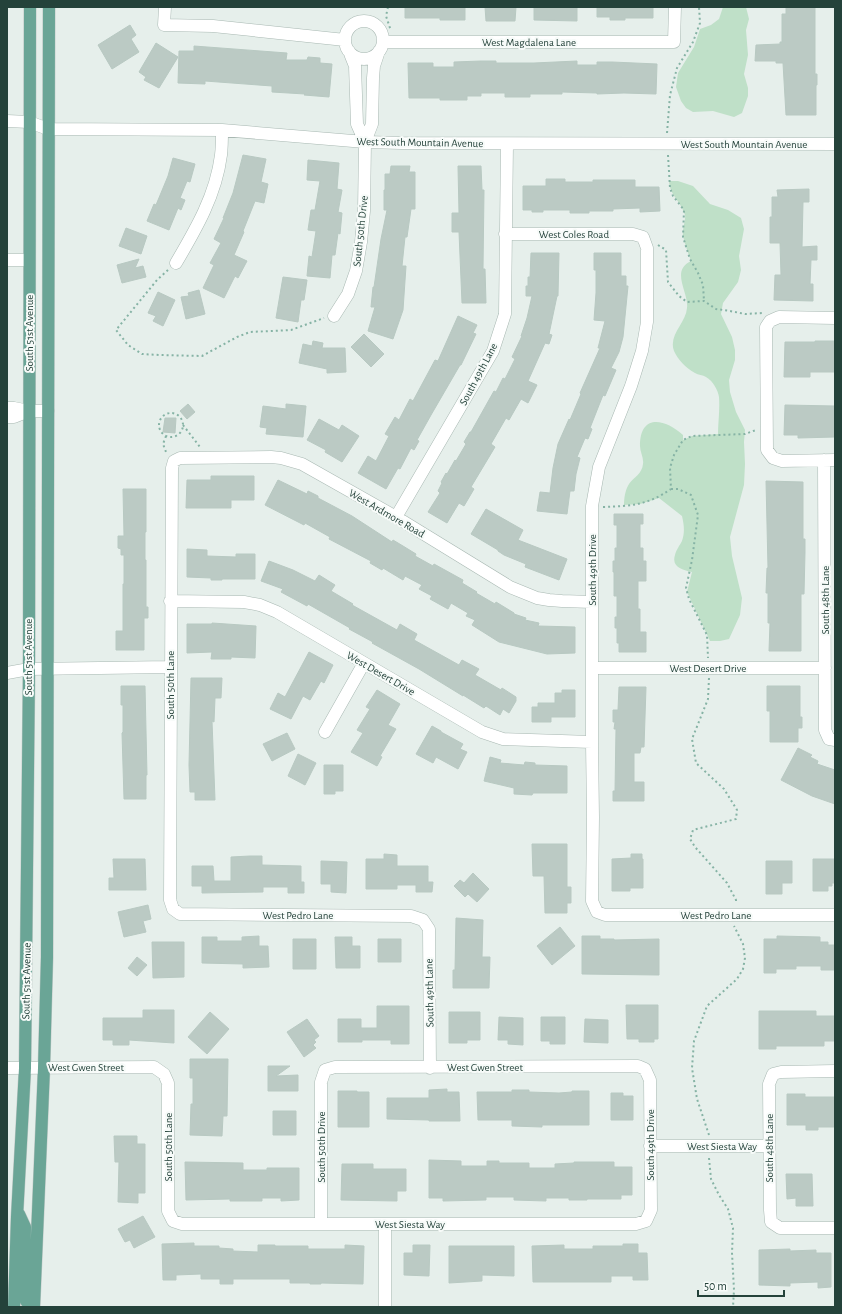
<svg xmlns="http://www.w3.org/2000/svg" width="842" height="1314" font-family="'Alegreya Sans',sans-serif">
	<rect width="100%" height="100%" fill="#e6efeb"/>
	<!-- green -->
	<path fill="#bfe0c8" d="M723,7H746L749,19L746,30L748,55L744,74L748,88V96L742,113L734,117L713,111L693,112L686,108L681,101L676,87L678,73L694,47L700,29L711,25L719,19Z
		M669,181H678L693,186L710,204L728,210L741,218L744,229L739,256L741,270L738,282L723,303L721,314L732,337L735,350V360L729,380L730,392L736,412L745,430L744,442L745,464L744,485L730,537L732,556L742,598L740,615L729,639L720,641H710L687,592L692,572C683,570 671,567 675,555C676,550 680,545 682,541C685,532 684,525 682,516L659,498L640,504L624,505C624,499 625,490 629,484C634,477 642,474 643,464C644,458 640,452 640,446C640,413 665,419 683,435V440L692,436L718,434C718,423 720,409 719,397C718,390 713,381 706,377C703,375 698,375 695,373C686,368 678,360 674,351C668,335 686,323 687,308C689,292 670,271 691,261C688,253 685,244 683,236C682,229 686,220 685,215C681,201 670,196 669,181Z"/>
	<!-- building -->
	<path fill="#bbcac4" stroke="#b8c9c2" d="M405,7H465V20H440V18H405Z
		M485,7H516L515,21H486Z
		M534,7H577V21L534,20Z
		M597,7H653V18H625V20H610V17H597Z
		M786,7H815V74H817V85H816V115H786L783,63H776V61H755L756,45L780,44V42H782V14H786Z
		M130,25L136,35L131,39L139,52L112,69L98,45Z
		M156,43L178,57L159,88L144,80L146,77L139,72Z
		M194,46L287,53L286,60H307L308,57L320,58V63L332,64L329,97L304,95L305,94L272,92V86L205,81V84L178,83L179,51H194Z
		M481,61H496V63H534L577,61V65H597V62H612L657,64L656,94L624,93L597,94V93L562,92V94H530V97H505V93H481V96H467V100H440V98H409L408,63H433V67H454V62Z
		M243,155L266,159L261,182L268,184L264,203L255,201L243,231L244,232L234,255L247,261L238,278L235,276L224,298L203,288L214,265L210,263L221,243L214,239L224,218H223L233,193Z
		M173,158L195,164L190,182L187,181L180,198L185,200L181,210L178,208L169,230L147,221L154,204L156,205L168,176Z
		M308,160L339,163L337,189L342,190L338,212L342,213L340,234L338,233L335,255H332L330,278L307,276L309,256L312,257L316,231L308,230L311,210H315L320,181L307,180Z
		M391,166H410L409,172H415V209H411L407,237H405L402,266H406L403,310L393,339L368,331L375,307H371L373,287H374L381,239L387,210H384V190H385V174H390Z
		M458,166H481L482,190H484L483,269H485L486,303H462L459,232H452V213H459Z
		M546,179H565V182H593V180H635V187H659L660,211L640,212V208L613,209V211H589V213H570V210H543V212H532V210H523V186H546Z
		M809,189V202H803L802,247L817,246V260H811L810,284H813V301L774,300L775,275H781L780,243H770V217H772V197H778L777,190Z
		M126,228L147,236L141,254L119,246Z
		M531,253H559L558,296H557L549,334L552,335L549,344L545,343L528,381L537,385L528,403L521,399L509,420L506,418L491,444L495,447L471,487L474,489L464,506L459,503L447,523L428,512L440,493L438,491L442,483L441,482L446,473L447,474L455,460L456,461L466,444L464,442L470,432H471L494,391L496,392L503,378L505,379L515,359L512,357L522,336H521L527,318L532,296H526V286H528V277H530Z
		M594,253H621V276H626V286H628L623,337L619,352L611,368L616,370L605,396L603,395L590,428L592,429L588,439L585,438L577,457L580,458L576,474L574,491H570L567,514L537,511L540,492L550,493L553,468L558,444L569,419L570,420L581,394L580,393L600,348H598L605,321L594,320L596,293V270H594Z
		M139,259L135,268L143,266L146,277L122,283L117,265Z
		M283,277L307,280L304,300H301L298,322L276,318Z
		M199,290L205,314L186,319L181,297L189,296L188,293Z
		M158,292L175,300L163,326L153,321L156,316L148,313Z
		M458,316L477,325L473,333L476,334L461,365H460L431,415L417,440L419,441L414,450L411,448L400,469L398,468L386,489L358,473L368,456L376,461L389,436L385,434L395,417L399,420L410,399L413,401L435,360L438,361Z
		M364,334L384,354L371,367L351,347Z
		M313,341L323,343L322,348H345L346,372L327,373V369L299,363L303,344L312,346Z
		M815,341H835V372H810V377H784L785,342H815Z
		M188,404L195,412L187,419L180,411Z
		M286,404L306,406L303,437L266,434L267,428L260,427L263,406L286,409Z
		M785,405L835,406V437L798,438V435H784Z
		M165,418H176L175,433L163,432Z
		M319,419L339,430L342,425L359,436L342,462L325,452L326,450L307,440Z
		M211,476H254V500H231V508H186L187,480H211Z
		M278,480L307,494L308,491L318,496V498L352,516L392,542L393,540L403,546L416,554L415,556L433,566L434,564L463,580L462,583L477,592L476,593L495,604L496,602L514,613V614L526,618L525,620L539,623L538,626L575,627V653L547,654L499,642L472,625L475,620L466,616L468,613L451,603L448,609L430,599L432,596L419,589L422,585L405,576L403,580L383,568L382,570L370,563L371,561L329,539L330,537L305,523L304,525L265,505Z
		M766,481L803,482V539H805V552L804,594H801V651H769L770,623H768V593H766L767,568H768Z
		M123,489H146V532H145V560H146V607H148V618H144V650H116V631H123V584H124V555H121V549L118,548V536H124Z
		M486,509L523,530L518,540L567,559L559,580L525,567L526,564L504,555L498,551V550L471,534Z
		M614,514H643V524H640V548H643V561H646V581H638V609H640V632H646V652H619V643H617V628H615V617H617V596H614V572H613V561H615V548H617V525H614Z
		M187,549L207,550V556L236,557V554H255V579H222V580H211V578L187,577Z
		M269,561L293,570L315,581L319,575L335,585L331,591L353,604L352,605L397,630L400,624L417,634L414,640L459,665L462,660L479,669L475,675L501,690L502,688L516,697V701L509,713L503,709L500,715L486,706L484,708L463,695V696L419,669L372,643L373,642L349,629L350,628L308,604L307,606L281,592L283,589L261,581Z
		M212,623L256,626L255,658L231,657V659H211L212,652L187,653V624H212Z
		M309,652L333,665L324,683L321,681L310,700L303,696L291,719L270,709L278,693L285,697Z
		M191,678H222L221,698H215L214,722L212,721L215,800H195V792H190L189,765Z
		M121,686H145L147,775H146V799H124L122,733L123,732V705H121Z
		M767,686H800V717H802V728H798V742H770V711H767Z
		M619,687H646L644,747H641L640,753H634V782H644V801H613V791H615L616,729H614L615,722H613V710H618Z
		M377,690L400,704L388,725L396,729L380,756L382,757L377,766L351,752L363,733L357,730L370,709L366,707Z
		M562,690H575V717H551V722H532V707H538V703H555V693H562Z
		M432,726L441,731V732L463,744L460,749L467,752L458,769L436,757L433,763L416,754Z
		M287,733L295,749L272,761L263,744Z
		M798,748L812,755L810,757L818,761L817,764L835,770V804L812,796L781,780Z
		M298,754L316,763L305,785L288,776Z
		M490,757L501,760L500,763L524,765L525,762L535,763V765L567,766V793H533L532,795L514,794V788L484,781Z
		M324,765H343V791H335V794H324Z
		M532,844H567V887H571V903H567V913H545L544,876H533Z
		M384,854L397,855V866H428V882H433L432,892H416V885H397V889H366V859H384Z
		M631,854H642V859H643V888H630V891H612V859L631,858Z
		M250,856H262V865L301,866V882H304V893H288V887H263V892L202,893V886H192V866H213L214,881H231V857Z
		M113,859H145L146,890H109V878H114Z
		M813,859H835V883H832V886H828V891H813Z
		M321,861L347,862L346,893L331,892V884H321Z
		M766,861H792V883H782V894H766Z
		M473,873L489,889L477,902L468,894L465,897L454,886L460,880L464,883Z
		M148,905L151,919L143,921L146,932L124,937L118,912Z
		M456,918L483,920L482,957H490L489,988H453V970H455Z
		M560,927L575,946L552,965L537,946Z
		M259,936V946H268L269,967L243,968V964L202,963V937H217V941H242V937Z
		M582,936H600V939H614V940L659,939V975L582,974Z
		M777,936L820,937V942H828V945H834V970H821V966H796V969H776V973H764V939H777Z
		M335,937H352V946H360V968H336Z
		M293,939H316V969H293Z
		M378,939H401V962H378Z
		M152,942H184V977L153,978Z
		M137,957L147,965L137,976L128,968Z
		M626,1005H658V1039H654V1042H639V1039H627Z
		M377,1006H409V1044H391V1040H362V1042H338V1019H361V1028H377Z
		M143,1010H174V1043L129,1040V1045H113V1040H103V1018H143Z
		M759,1011H816V1016H835V1041H824V1046H776V1049H759Z
		M210,1012L229,1029L207,1054L188,1037Z
		M449,1012H480V1040H467V1043H449Z
		M499,1017L523,1018V1045L508,1044V1040H498Z
		M541,1017H565V1044H550V1041H541Z
		M307,1019L319,1036L314,1040L316,1042L313,1045L316,1048L304,1057L287,1032Z
		M585,1019L608,1020V1043L584,1042Z
		M190,1059H228L227,1116H223L222,1136L190,1135L191,1104H193V1078H190Z
		M268,1066H290L276,1076L298,1075V1091H268Z
		M447,1089V1092H459L460,1121H429V1120L387,1119V1098H429V1090Z
		M512,1090H529V1092L559,1093L572,1092V1091H589V1125H542V1127L512,1126V1120H478L477,1092H512Z
		M338,1091H357V1092H369V1127H338Z
		M611,1093H623V1096H633V1120H611Z
		M787,1094H805V1097H835V1127H818V1130H806V1125H787Z
		M273,1111H296V1135H273Z
		M114,1136H137V1144H145V1193H138V1203L118,1202L119,1162H115Z
		M429,1160L461,1161V1166H487V1161H499V1163H529V1168H555V1164L574,1163V1162H614V1167H632V1195H621V1199H587V1200H569V1198H546V1201L514,1200V1197H486V1200L443,1201V1198H429Z
		M185,1162L243,1163V1170H267V1168H299V1200L281,1201V1198H262V1201H230V1199L186,1200Z
		M342,1164H373V1169H406V1191H397V1201L341,1200Z
		M786,1174H812L813,1206H796V1198L787,1199Z
		M143,1216L155,1237L134,1248L130,1240L125,1242L118,1229Z
		M194,1243V1246H219V1248L233,1249V1251L258,1252V1245H275V1246H308V1249H345V1245L364,1246L363,1284L321,1283V1284H310V1283H290V1279H233V1284H220V1279H201V1274L176,1275V1280H163L162,1244Z
		M623,1244H638V1253H647L648,1280H633V1276H611V1282H533L532,1246L564,1245V1249H593V1246H623Z
		M413,1245H430L429,1276L404,1275V1253H413Z
		M449,1246H514V1276L482,1275V1281L449,1283Z
		M790,1249V1251L816,1250V1253H831V1287L818,1288V1282L790,1283V1286L759,1285V1250Z"/>
	<g fill="none" stroke-linecap="round" stroke-linejoin="round">
		<defs>
			<path id="minor" d="M165,7L164,25L213,26L345,40
				M345 40a19 19 0 1 1 38 0a19 19 0 1 1-38 0Z
				M383,42H674L675,7
				M349,51L355,66L357,124L365,142
				M7,121L29,122L48,129L222,130L365,142L402,143L835,144
				M505,234H633L643,237L647,248V322L642,351L631,386L599,467L592,506V742L593,817L592,901L597,912L605,915H835
				M7,260H29
				M176,263C196,229 216,195 221,155C222,147 222,138 222,130
				M334,316L348,294L356,271L361,242L364,211L365,142L372,124L373,78L374,66L379,51
				M835,318L779,317L770,321L766,327L767,450L773,458L782,461L835,460
				M7,408H14L29,411H48
				M7,417H14L29,411
				M824,460L825,730L829,739L835,740
				M396,517L493,351L505,314L507,144
				M170,601L244,602L260,605L277,612L482,732L503,739L592,742
				M592,668H825
				M7,673L29,669L170,667
				M325,732L364,663
				M7,1068L154,1067L164,1074L168,1083V1211L173,1221L182,1224H636L646,1221L651,1210L650,1080L645,1069L638,1066L335,1067L325,1070L321,1082V1224
				M430,1068L429,929L423,920L411,916L180,914L173,909L170,900L172,468L174,461L180,458L271,457L281,458L302,464L396,517L510,587L537,598L549,600L562,601L592,602
				M835,1071L781,1072L773,1074L769,1084L770,1210L771,1222L780,1228H835
				M650,1146H769
				M385,1307V1224"/>
			<path id="major" d="M19,1214L25,1227L24,1291L26,1301L31,1307
				M14,1307L17,1217L25,1068L29,669L30,7
				M34,1307L44,1068L47,957L49,7"/>
		</defs>
		<!-- minor casing -->
		<use href="#minor" stroke="#a8b8b2" stroke-width="13"/>
		<!-- major casing -->
		<use href="#major" stroke="#c2cac8" stroke-width="13"/>
		<!-- path -->
		<path stroke="#86b3a5" stroke-width="2" stroke-dasharray="2 3" stroke-linecap="butt" d="M388,7L386,16L391,31
			M667,133L670,95L677,68L693,42L700,23L699,7
			M668,155L670,188L673,196L684,210L683,237L690,259L698,273L703,285L704,301
			M658,245L666,250L668,282L679,296L687,302L704,301L716,309L730,311L745,314L762,313
			M168,270L157,280L116,330L128,345L142,354L159,355L202,356L237,337L250,332L291,330L324,318
			M159 425a12 12 0 1 1 24 0a12 12 0 1 1-24 0Z
			M183,425L200,447
			M166,436L163,444L166,452
			M671,489H678L691,495L698,515L692,560L686,588L689,599L707,635L708,658
			M603,507C631,506 648,505 671,489L670,468L674,455L683,440L692,436L745,434L756,430
			M709,678L708,699L692,739L696,763L724,789L737,810L736,819L693,830L690,839L695,847L727,883L736,900V903
			M709,1135L697,1099L692,1068L694,1041L707,1006L737,979L743,969L745,958L743,944L734,926
			M709,1158L711,1179L719,1195L728,1209L733,1228L732,1253L734,1290L733,1307"/>
		<!-- minor -->
		<use href="#minor" stroke="#fff" stroke-width="12"/>
		<!-- major -->
		<use href="#major" stroke="#6aa596" stroke-width="12"/>
	</g>
	<g text-anchor="middle" stroke-width="4" stroke-linejoin="round" paint-order="stroke">
		<!-- street labels -->
		<g font-size="11" fill="#24423a" stroke="#f7fbf9">
			<text x="529" y="46">West Magdalena Lane</text>
			<text transform="translate(420 142) rotate(1)" y="4">West South Mountain Avenue</text>
			<text x="744" y="148">West South Mountain Avenue</text>
			<text transform="translate(360 231) rotate(-84)" y="4">South 50th Drive</text>
			<text x="574" y="238">West Coles Road</text>
			<text transform="translate(29 333) rotate(-90)" y="4">South 51st Avenue</text>
			<text transform="translate(478 374) rotate(-62)" y="4">South 49th Lane</text>
			<text transform="translate(387 513) rotate(30)" y="4">West Ardmore Road</text>
			<text transform="translate(592 570) rotate(-90)" y="4">South 49th Drive</text>
			<text transform="translate(825 600) rotate(-90)" y="4">South 48th Lane</text>
			<text transform="translate(28 657) rotate(-90)" y="4">South 51st Avenue</text>
			<text x="708" y="672">West Desert Drive</text>
			<text transform="translate(381 673) rotate(30)" y="4">West Desert Drive</text>
			<text transform="translate(170 685) rotate(-90)" y="4">South 50th Lane</text>
			<text x="298" y="919">West Pedro Lane</text>
			<text x="716" y="919">West Pedro Lane</text>
			<text transform="translate(26 981) rotate(-89)" y="4">South 51st Avenue</text>
			<text transform="translate(429 993) rotate(-91)" y="4">South 49th Lane</text>
			<text x="86" y="1071">West Gwen Street</text>
			<text x="485" y="1071">West Gwen Street</text>
			<text transform="translate(650 1145) rotate(-90)" y="4">South 49th Drive</text>
			<text x="722" y="1150">West Siesta Way</text>
			<text transform="translate(168 1147) rotate(-90)" y="4">South 50th Lane</text>
			<text transform="translate(321 1147) rotate(-90)" y="4">South 50th Drive</text>
			<text transform="translate(769 1148) rotate(-90)" y="4">South 48th Lane</text>
			<text x="410" y="1228">West Siesta Way</text>
		</g>
	</g>
	<!-- border -->
	<rect width="842" height="1314" fill="none" stroke="#24423a" stroke-width="16"/>
	<!-- scale -->
	<path d="M698 1290v6h86v-6" fill="none" stroke="#24423a" stroke-width="2"/>
	<text x="704" y="1290" font-size="12" fill="#24423a" stroke="#f7fbf9" stroke-width="3" paint-order="stroke">50 m</text>
</svg>
